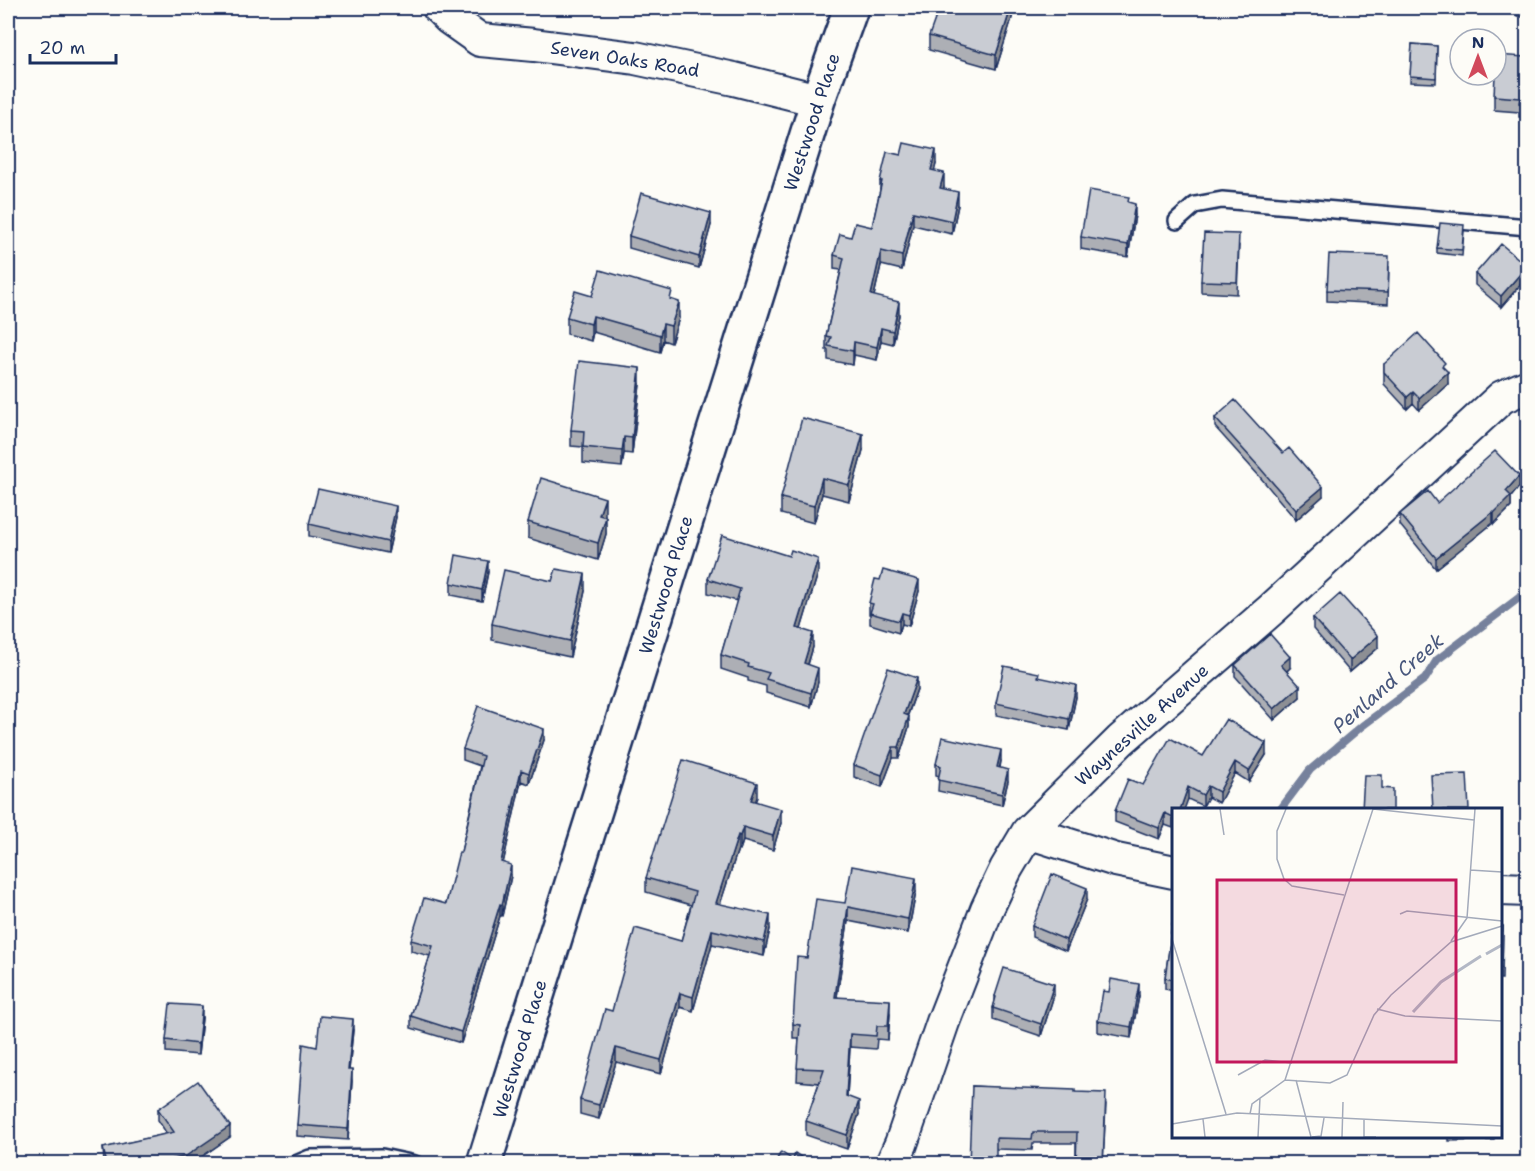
<svg xmlns="http://www.w3.org/2000/svg" width="1535" height="1171" font-family="'Shantell Sans',sans-serif">
	<rect width="100%" height="100%" fill="#fdfcf7"/>
	<filter id="ink" filterUnits="userSpaceOnUse"><feTurbulence type="fractalNoise" baseFrequency=".0167" numOctaves="2"/><feDisplacementMap in="SourceGraphic" scale="12" xChannelSelector="R" yChannelSelector="G"/><feConvolveMatrix kernelMatrix="1 2 1 2 8 2 1 2 1" color-interpolation-filters="sRGB"/></filter>
	<g filter="url(#ink)">
		<g fill="none" stroke-linecap="round" stroke-linejoin="round">
			<!-- stream -->
			<path stroke="#76819c" stroke-width="8" d="M1280,810L1310,770L1362,726L1425,679L1437,660L1528,591"/>
			<defs>
				<path id="lane" d="M1177,221L1195,205L1222,200L1528,227
					M296,1164L310,1158L382,1157L415,1164"/>
				<path id="street" d="M439,8L449,18L480,40L534,45L635,58L734,79L818,100
					M1028,832L1116,860L1174,872
					M1500,889L1528,890
					M892,1164L901,1144L943,1022L987,909L1006,869L1028,832L1121,740L1273,608L1502,397L1528,386"/>
				<path id="secondary" d="M484,1164L818,100L851,8"/>
			</defs>
			<!-- lane casing -->
			<use href="#lane" stroke="#1b2f5e" stroke-width="20"/>
			<!-- street casing -->
			<use href="#street" stroke="#1b2f5e" stroke-width="36"/>
			<!-- secondary casing -->
			<use href="#secondary" stroke="#1b2f5e" stroke-width="38"/>
			<!-- lane -->
			<use href="#lane" stroke="#fdfcf7" stroke-width="15"/>
			<!-- street -->
			<use href="#street" stroke="#fdfcf7" stroke-width="32"/>
			<!-- secondary -->
			<use href="#secondary" stroke="#fdfcf7" stroke-width="33"/>
		</g>
		<!-- wall -->
		<path fill="#adafb5" stroke="#1b2f5e" stroke-width="1.5" d="M1012,8V18L996,69L929,50V36Z
			M1517,8H1527V18L1517,16Z
			M1527,33V117H1519V112L1494,110V96L1525,57Z
			M1412,44L1437,46L1436,83L1410,82Z
			M936,164L934,171L944,187L943,189L958,205L952,234L913,225L902,270L881,265L874,296L899,315L893,344L881,341L877,360L854,355L853,365L828,360V350H826V336L841,270L834,269V255L851,237L872,227L880,190V181Z
			M1129,203L1135,215L1128,257L1081,249V237Z
			M711,225L699,268L629,248V236Z
			M1464,231L1462,256L1437,253V248Z
			M1239,246L1237,294L1201,292V281Z
			M1389,267L1388,304L1327,301V290Z
			M1475,274L1527,277L1501,307L1475,285Z
			M592,296L672,300L679,318L671,343L663,340L660,352L593,332L591,341L567,334V317Z
			M1384,364L1445,370L1448,384L1419,410L1413,403L1407,409L1384,384Z
			M640,384L632,454L624,453L622,467L583,463V447L571,446V430Z
			M1215,418L1323,496L1296,520L1260,477L1215,427Z
			M863,450L849,501L822,494L814,523L781,514V498Z
			M1519,487L1511,497V507L1494,524L1493,523L1436,569L1400,525V514L1437,503Z
			M605,515L606,534L598,560L528,538V522Z
			M396,517L388,553L309,536V524Z
			M488,572L482,601L451,595V583Z
			M818,573L801,629L813,647L808,665L818,682L811,707L766,693V686L748,681V678L721,669V655L737,601L708,593V579Z
			M585,591L570,657L492,640V624Z
			M919,591L909,626L902,624L899,633L870,624V614H869V603Z
			M1313,618L1378,648L1350,672L1313,629Z
			M1235,665L1290,668L1287,671L1300,697L1274,720L1235,676Z
			M1039,677L1076,697L1069,730L996,715V703Z
			M917,689L908,715L909,727L899,758H893L882,787L854,777V765Z
			M544,740L529,784L521,781L503,863L511,876L502,916H500L461,1043L411,1028V1016L430,956L411,951V940L446,904L461,852L480,766L463,760V749Z
			M1266,755L1249,782L1235,773L1219,803L1208,797L1203,806L1188,799L1173,810V828L1165,825L1159,839L1115,822V811L1143,785L1203,756Z
			M1001,761L1000,768L1008,781L1002,805L938,791L939,776L936,775V764Z
			M757,797L755,801L781,823L773,850L743,841L740,850L738,849L720,904L770,929L764,956L712,944L693,1011L680,1007L661,1074L616,1062L599,1119L580,1114V1100L612,1011L681,941L691,905L646,892V878Z
			M916,892L908,933L848,921L837,997L890,1014L888,1040L877,1039L876,1049L850,1047L847,1096L859,1114L847,1149L806,1135V1121L819,1083L797,1081L799,1038H793V1024L807,958L845,903Z
			M1087,899L1066,951L1032,937V926Z
			M1173,921V991L1165,989V978Z
			M1500,926H1503L1502,979H1500Z
			M1054,995L1041,1036L993,1020V1008L995,1002V996Z
			M1139,996L1131,1038L1098,1032V1021Z
			M202,1018L198,1055L166,1052V1040Z
			M353,1030L349,1070L352,1081L348,1140L297,1136V1125L317,1047Z
			M972,1086L1075,1092L1106,1104L1103,1164H1076V1143H1033L1032,1150L996,1149Z
			M158,1109L230,1137L191,1164H104L103,1148L167,1134L158,1120Z
			M1449,1137H1494V1140L1449,1141Z"/>
		<!-- shaded-wall -->
		<path fill="#8d8f94" stroke="#1b2f5e" stroke-width="1.5" d="M1011,8H1012V18L996,69V55Z
			M936,150V164L931,184V170Z
			M944,173V187L940,202V188Z
			M958,192V205L952,234V221Z
			M1135,204V215L1128,257V245Z
			M913,212V225L902,270V256Z
			M711,213V225L699,268V257Z
			M881,251V265L871,309V295Z
			M1527,266V277L1501,307V296Z
			M679,302V318L671,343V326Z
			M899,302V315L893,344V331Z
			M593,316V332L591,341V324Z
			M663,324V340L660,352V335Z
			M881,328V341L877,360V347Z
			M854,342V355L853,365V351Z
			M640,368V384L632,454V438Z
			M1448,372V384L1419,410V398Z
			M1413,392V403L1407,409V397Z
			M863,434V450L849,501V485Z
			M624,437V453L622,467V451Z
			M1519,476V487L1511,497V507L1494,524V513L1506,491Z
			M822,478V494L814,523V506Z
			M1323,487V496L1296,520V510Z
			M605,498V515L599,532V515Z
			M396,506V517L388,553V542Z
			M1493,512V523L1436,569V558Z
			M606,517V534L598,560V543Z
			M818,559V573L797,642V628Z
			M488,561V572L482,601V590Z
			M585,574V591L570,657V641Z
			M919,580V591L909,626V615Z
			M902,613V624L899,633V621Z
			M813,633V647L804,677V663Z
			M1378,636V648L1350,672V660Z
			M1290,657V668L1281,676V665Z
			M818,668V682L811,707V693Z
			M917,678V689L904,725V714Z
			M1076,685V697L1069,730V719Z
			M1300,686V697L1274,720V709Z
			M909,716V727L899,758V747Z
			M544,729V740L529,784V773Z
			M1266,743V755L1249,782V771Z
			M893,747V758L882,787V775Z
			M1001,750V761L997,779V767Z
			M1235,762V773L1219,803V792Z
			M521,770V781L501,873V862Z
			M1008,770V781L1002,805V794Z
			M757,783V797L751,814V800Z
			M1208,786V797L1203,806V795Z
			M1188,787V799L1184,810H1180Z
			M781,809V823L773,850V836Z
			M1165,813V825L1159,839V828Z
			M743,827V841L740,850V836Z
			M738,835V849L716,917V903Z
			M511,865V876L502,916V905Z
			M916,878V892L908,933V919Z
			M1087,888V899L1066,951V940Z
			M500,904V916L461,1043V1032Z
			M848,907V921L835,1010V997Z
			M770,915V929L764,956V942Z
			M712,930V944L693,1011V997Z
			M1054,984V995L1041,1036V1024Z
			M1139,984V996L1131,1038V1027Z
			M680,993V1007L661,1074V1060Z
			M890,1000V1014L888,1040V1026Z
			M202,1006V1018L198,1055V1044Z
			M353,1019V1030L348,1080V1070Z
			M850,1034V1047L846,1110V1096Z
			M616,1048V1062L599,1119V1105Z
			M352,1070V1081L348,1140V1129Z
			M859,1101V1114L847,1149V1135Z
			M230,1126V1137L191,1164H153Z"/>
		<!-- building -->
		<path fill="#c9ccd3" stroke="#1b2f5e" stroke-width="1.5" d="M939,8H1011L996,55L929,36Z
			M1527,33V104L1519,103L1520,98L1494,96L1495,75H1496V55L1525,57Z
			M1412,44L1437,46L1436,78L1410,76Z
			M904,143L936,150L931,170L944,173L940,188L958,192L952,221L913,212L902,256L881,251L871,295L899,302L893,331L881,328L877,347L854,342L853,351L828,346L831,337L826,336L844,258L834,255L840,234L851,237L855,223L872,227L882,181H880L887,152L901,155Z
			M1089,190L1129,197L1128,202L1135,204L1128,245L1081,237Z
			M641,193L711,213L699,257L629,236Z
			M1440,223L1464,225L1462,250L1437,248Z
			M1204,233L1239,234L1237,282L1201,281Z
			M1501,244L1527,266L1501,296L1475,274Z
			M1329,254L1389,256L1388,292L1327,290Z
			M600,270L672,291L670,299L679,302L671,326L663,324L660,335L593,316L591,324L567,317L575,291L592,296Z
			M1418,333L1445,363L1442,366L1448,372L1419,398L1413,392L1407,397L1384,372V364Z
			M579,361L640,368L632,438L624,437L622,451L583,447L584,431L571,430Z
			M1235,400L1283,453L1289,448L1323,487L1296,510L1260,468L1215,418Z
			M802,418L863,434L849,485L822,478L814,506L781,498Z
			M1495,451L1519,476L1506,491L1511,496L1494,513L1493,512L1436,558L1400,514L1428,491L1437,503Z
			M541,478L605,498L599,515L606,517L598,543L528,522Z
			M318,489L396,506L388,542L309,524Z
			M722,535L789,556L791,550L818,559L797,628L813,633L804,663L818,668L811,693L766,679L769,673L748,667L749,664L721,655L740,589L708,579Z
			M456,555L488,561L482,590L451,583Z
			M556,569L585,574L570,641L492,624L504,570L552,581Z
			M883,570L919,580L909,615L902,613L899,621L870,613L873,604L869,603L875,579L880,580Z
			M1340,594L1378,636L1350,660L1313,618Z
			M1270,634L1290,657L1281,665L1300,686L1274,709L1235,665Z
			M1004,666L1039,673L1038,677L1076,685L1069,719L996,703Z
			M888,668L917,678L904,714L909,716L899,747H893L882,775L854,765Z
			M478,706L544,729L529,773L521,770L501,862L511,865L502,905L500,904L461,1032L411,1016L433,946L411,940L424,898L446,904L459,852H461L483,756L463,749Z
			M1226,719L1266,743L1249,771L1235,762L1219,792L1208,786L1203,795L1188,787L1180,810H1173V817L1165,813L1159,828L1115,811L1128,779L1143,785L1170,738L1203,756Z
			M942,737L1001,750L997,767L1008,770L1002,794L938,780L941,766L936,764Z
			M683,760L757,783L751,800L781,809L773,836L743,827L740,836L738,835L716,903L770,915L764,942L712,930L693,997L680,993L661,1060L616,1048L599,1105L580,1100L605,1009L612,1011L635,928L681,941L695,892L646,878Z
			M1467,774L1469,810H1433L1431,775Z
			M1364,775H1382V788L1393,789V810H1362Z
			M852,866L916,878L908,919L848,907L835,997L890,1000L888,1026H877L876,1036L850,1034L846,1096L859,1101L847,1135L806,1121L824,1069L797,1068L800,1025L793,1024L797,957L807,958L816,899L845,903Z
			M1052,874L1087,888L1066,940L1032,926Z
			M1173,921V980L1165,978Z
			M1500,926H1503L1502,968H1500Z
			M1004,968L1054,984L1041,1024L993,1008L996,997L995,996Z
			M1111,979L1139,984L1131,1027L1098,1021L1103,991L1109,992Z
			M170,1004L202,1006L198,1044L166,1040Z
			M320,1016L353,1019L348,1070H352L348,1129L297,1125L303,1044L317,1047Z
			M198,1081L230,1126L186,1156L153,1164H107L103,1148L174,1132L158,1109Z
			M972,1086L1075,1090V1092L1106,1093L1103,1164H1076L1077,1132H1033L1032,1139L996,1138V1164H969Z
			M781,1152L793,1160L795,1153L811,1164H774Z"/>
	</g>
	<g text-anchor="middle" stroke-width="4.5" stroke-linejoin="round" paint-order="stroke">
		<!-- street labels -->
		<g font-size="18" fill="#1b2f5e" stroke="#fdfcf7">
			<text transform="translate(625 59) rotate(9)" y="6">Seven Oaks Road</text>
			<text transform="translate(812 122) rotate(-72)" y="6">Westwood Place</text>
			<text transform="translate(666 585) rotate(-73)" y="6">Westwood Place</text>
			<text transform="translate(1142 725) rotate(-42)" y="6">Waynesville Avenue</text>
			<text transform="translate(520 1049) rotate(-73)" y="6">Westwood Place</text>
		</g>
		<!-- water labels -->
		<g font-size="20" font-style="italic" fill="#49587d" stroke="#fdfcf7">
			<text transform="translate(1388 683) rotate(-41)" y="7">Penland Creek</text>
		</g>
	</g>
	<!-- overview -->
	<g transform="translate(1172 808)">
		<rect width="330" height="330" fill="#fdfcf7"/>
		<path fill="none" stroke="#b3b8c5" stroke-width="3" d="M314,146L330,137M241,204L269,174L309,148"/>
		<path fill="none" stroke="#a3aaba" stroke-width="1.5" d="M48,1L52,27M114,1L105,23V51L112,71L120,78L172,87M201,1L302,12M298,62L330,64M228,106L235,103L330,113M0,131L54,306M279,133L295,110L303,1M205,201L233,208L330,213M66,267L93,252L120,255M113,272L158,275L175,267L202,207L219,187L279,134L330,118M124,272L139,329M78,306L80,296L113,272L201,1M31,311L33,329M192,312V329H204M0,316L65,305L330,318M86,329L88,290M140,329L149,328L152,310M170,329L171,294"/>
		<path fill="#c2185b" fill-opacity="0.15" stroke="#c2185b" stroke-width="3" d="M45,72H284V254H45Z"/>
		<rect width="330" height="330" fill="none" stroke="#1b2f5e" stroke-width="3"/>
	</g>
	<!-- margin -->
	<rect width="1535" height="1171" fill="none" stroke="#fdfcf7" stroke-width="30"/>
	<rect x="15" y="15" width="1505" height="1141" fill="none" stroke="#1b2f5e" stroke-width="2" filter="url(#ink)"/>
	<!-- north arrow -->
	<g transform="translate(1478 57)"><circle r="28" fill="#fdfcf7" stroke="#a3aaba" stroke-width="1.5"/>
	<path d="M0-4.5L10 22L0 15L-10 22Z" fill="#d1495b"/>
	<text y="-9" font-size="16" font-weight="bold" text-anchor="middle" fill="#1b2f5e">N</text>
	</g>
	<!-- scale -->
	<path d="M30 54v9h86v-9" fill="none" stroke="#1b2f5e" stroke-width="3"/>
	<text x="39" y="54" font-size="18" fill="#1b2f5e" stroke="#fdfcf7" stroke-width="4.5" paint-order="stroke">20 m</text>
</svg>
